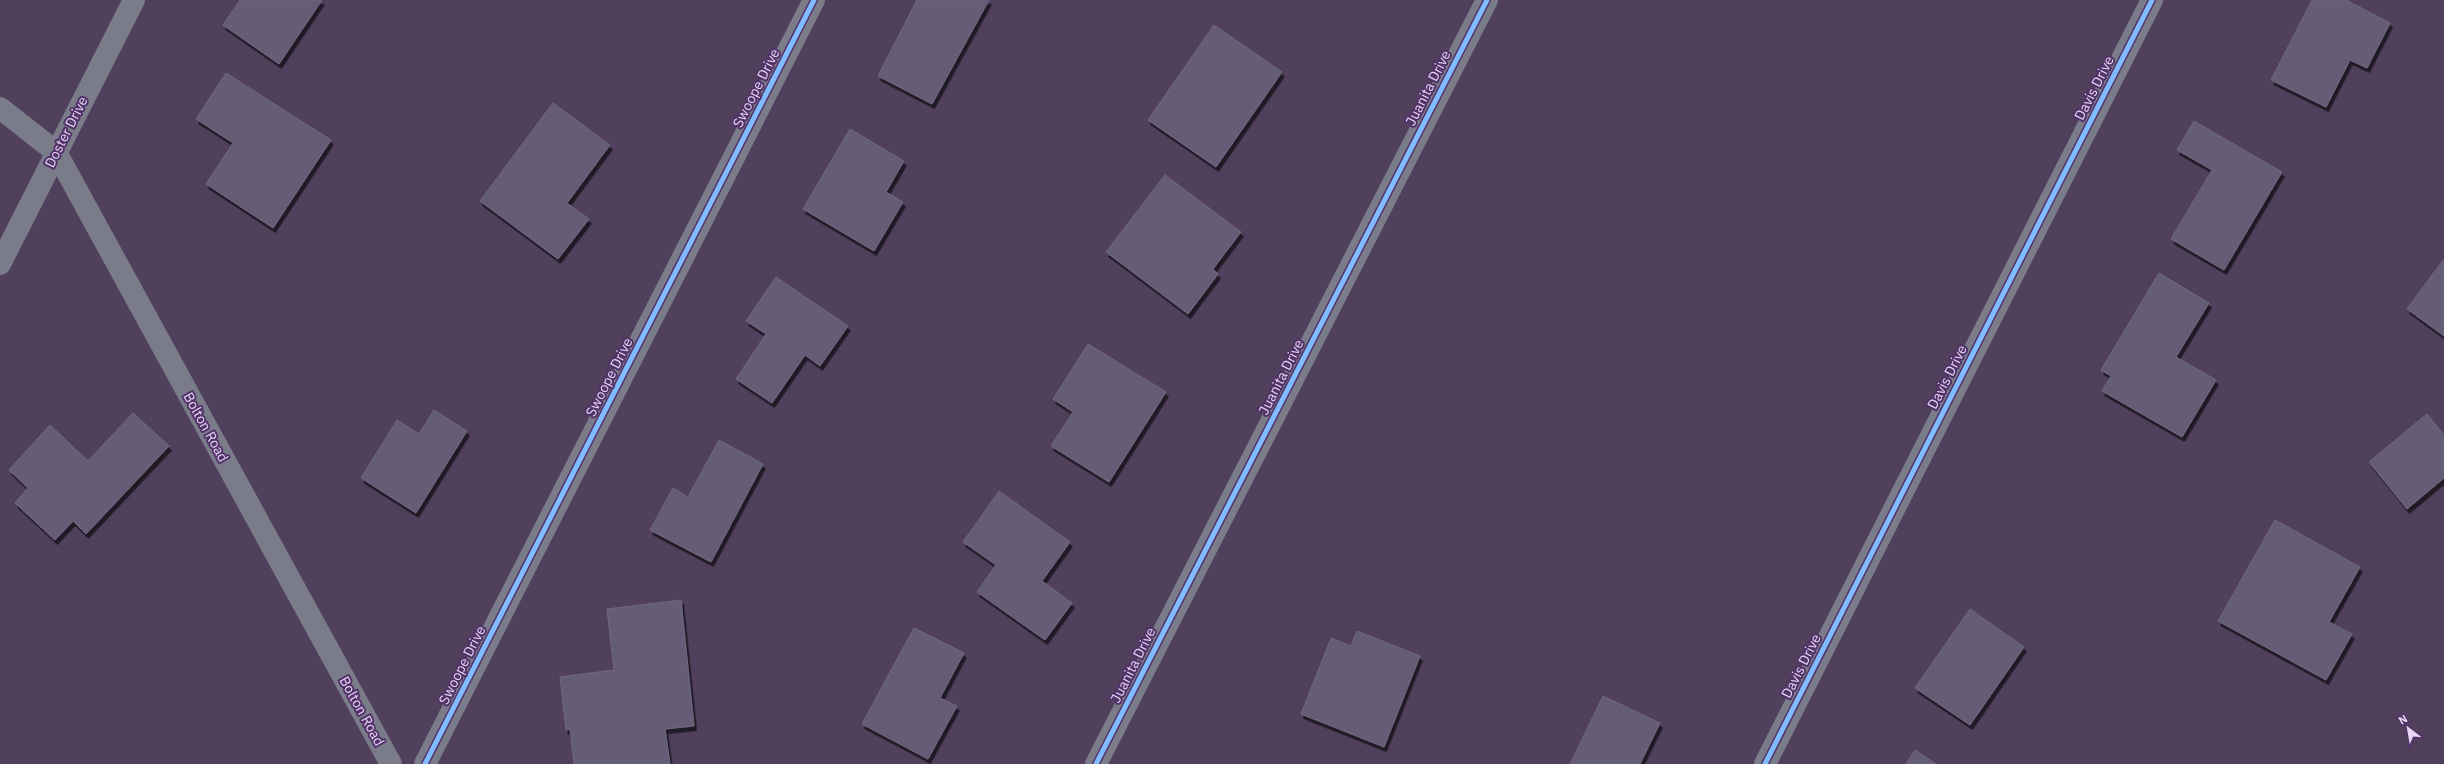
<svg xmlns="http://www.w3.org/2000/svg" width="2444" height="764" font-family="'IBM Plex Sans',sans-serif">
	<defs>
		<filter id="shadow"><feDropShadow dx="2.5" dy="4.5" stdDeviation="0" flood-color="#0009"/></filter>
	</defs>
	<rect width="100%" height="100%" fill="#50405c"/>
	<!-- building -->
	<path fill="#655b74" stroke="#716881" filter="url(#shadow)" d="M240,0H322L279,64L223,25Z
		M917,0H989L932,104L878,76Z
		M2312,0H2346L2390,23L2367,68L2350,60L2326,107L2271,80Z
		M1214,25L1282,72L1216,167L1148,120Z
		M226,73L331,140L273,228L206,184L233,143L196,119Z
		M553,103L610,145L567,203L589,219L558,259L480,201Z
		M2194,121L2282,172L2224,270L2171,239L2212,170L2177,150Z
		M850,129L904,161L886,192L903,202L874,251L803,209Z
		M1165,175L1241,232L1213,269L1218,274L1188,314L1106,252Z
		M2444,259V336L2407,309Z
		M2159,273L2209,303L2176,357L2216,380L2182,437L2102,391L2111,376L2101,370Z
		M776,277L848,326L820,366L805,355L772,403L736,379L766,334L746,321Z
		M1088,344L1166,392L1109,482L1051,446L1073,412L1053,399Z
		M434,410L467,431L416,513L361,478L397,420L419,434Z
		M133,413L169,446L86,534L73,521L55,540L15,503L28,488L9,470L50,425L88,461Z
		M2427,414L2444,435V478L2407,509L2369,462Z
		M719,440L763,464L711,562L650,530L673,488L688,497Z
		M999,491L1070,542L1042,581L1072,603L1045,640L977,592L996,565L963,542Z
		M2275,520L2360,567L2329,622L2352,634L2326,680L2218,621Z
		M681,600L694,726L665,729L670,764H574L570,729L566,730L560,677L614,670L607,609Z
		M1970,609L2024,647L1970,725L1915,688Z
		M914,628L964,653L940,698L957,706L928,759L862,724Z
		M1357,631L1420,656L1384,747L1301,714L1331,638L1351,646Z
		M1603,696L1660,723L1640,764H1570Z
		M1915,750L1936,764H1906Z"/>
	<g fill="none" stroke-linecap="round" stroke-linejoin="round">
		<!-- minor -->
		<path stroke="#7b7c8a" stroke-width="22" d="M0,108L56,152L391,764
			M0,264L134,0
			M425,764L814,0
			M1096,764L1487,0
			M1765,764L2152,0"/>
		<defs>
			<path id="cycleway" d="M425,764L814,0
				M1096,764L1487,0
				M1765,764L2152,0"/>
		</defs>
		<!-- cycleway casing -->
		<use href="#cycleway" stroke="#523369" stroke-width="8"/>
		<!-- cycleway -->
		<use href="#cycleway" stroke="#80bcff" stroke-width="5"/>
	</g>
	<g text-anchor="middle" stroke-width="4" stroke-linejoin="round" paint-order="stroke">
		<!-- street labels -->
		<g font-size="14" fill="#e6d5f5" stroke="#523369">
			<text transform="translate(756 88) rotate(-63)" y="5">Swoope Drive</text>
			<text transform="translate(1428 88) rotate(-63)" y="5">Juanita Drive</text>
			<text transform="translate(2094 88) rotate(-63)" y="5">Davis Drive</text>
			<text transform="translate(66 132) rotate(-63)" y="5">Doster Drive</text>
			<text transform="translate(609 377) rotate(-63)" y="5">Swoope Drive</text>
			<text transform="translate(1281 377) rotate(-63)" y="5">Juanita Drive</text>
			<text transform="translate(1947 377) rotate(-63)" y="5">Davis Drive</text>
			<text transform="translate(206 427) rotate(61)" y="5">Bolton Road</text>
			<text transform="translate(462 665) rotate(-63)" y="5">Swoope Drive</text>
			<text transform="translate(1133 665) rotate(-63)" y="5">Juanita Drive</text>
			<text transform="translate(1801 666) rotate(-63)" y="5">Davis Drive</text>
			<text transform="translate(362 711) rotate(61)" y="5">Bolton Road</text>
		</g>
	</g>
	<!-- north arrow -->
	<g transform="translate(2408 728) rotate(329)" stroke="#523369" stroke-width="3" paint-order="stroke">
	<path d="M0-3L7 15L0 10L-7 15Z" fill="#e6d5f5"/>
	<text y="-6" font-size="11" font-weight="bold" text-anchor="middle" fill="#e6d5f5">N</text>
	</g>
</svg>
